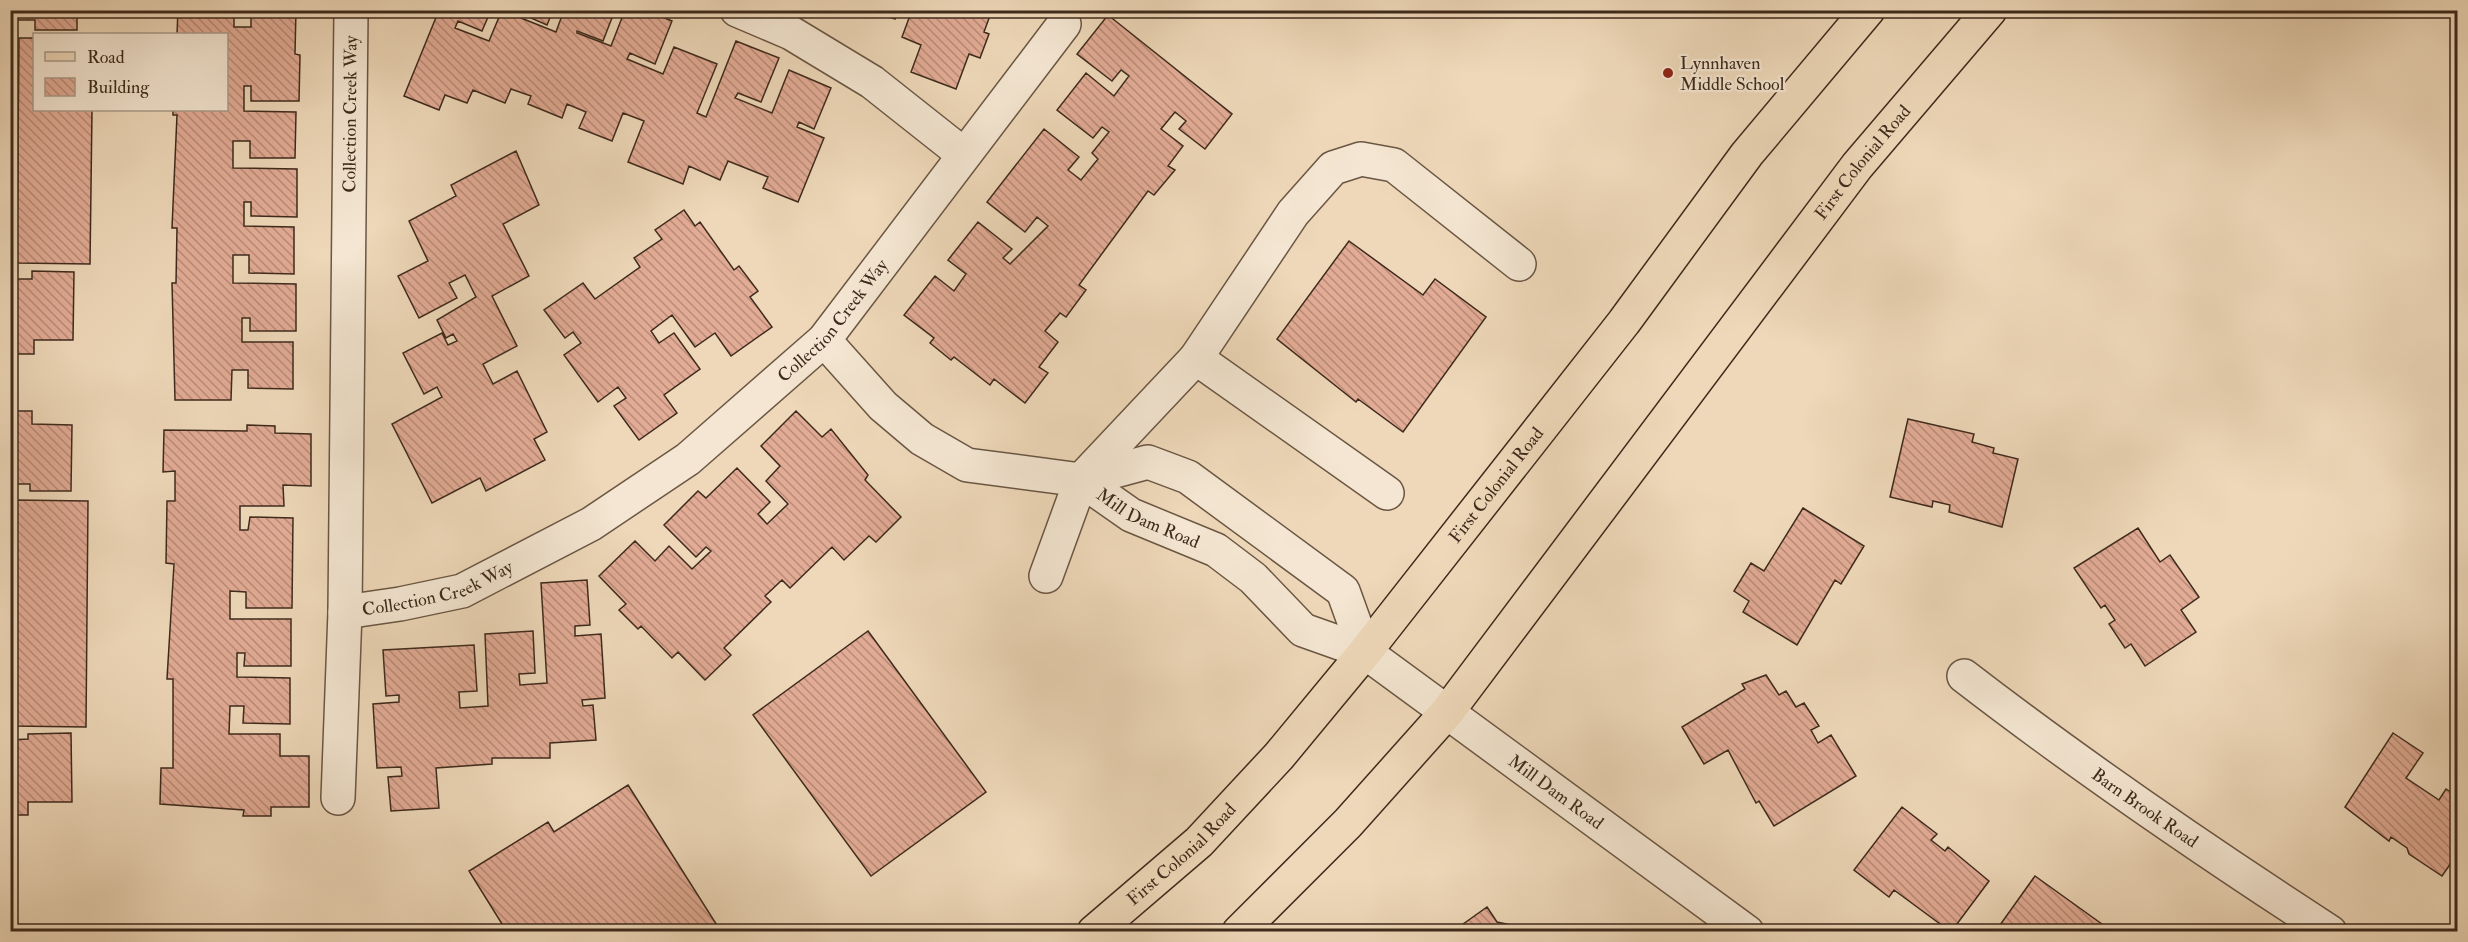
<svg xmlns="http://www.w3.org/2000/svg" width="2468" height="942" font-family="'IM FELL Double Pica',serif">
	<defs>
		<pattern id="building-back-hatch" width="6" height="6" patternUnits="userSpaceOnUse" patternTransform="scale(1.5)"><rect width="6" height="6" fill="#e2ab95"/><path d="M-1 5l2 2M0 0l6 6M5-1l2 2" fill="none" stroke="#b98b79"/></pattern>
	</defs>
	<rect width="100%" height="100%" fill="#eed8b9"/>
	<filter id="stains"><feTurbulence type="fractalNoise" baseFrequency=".00333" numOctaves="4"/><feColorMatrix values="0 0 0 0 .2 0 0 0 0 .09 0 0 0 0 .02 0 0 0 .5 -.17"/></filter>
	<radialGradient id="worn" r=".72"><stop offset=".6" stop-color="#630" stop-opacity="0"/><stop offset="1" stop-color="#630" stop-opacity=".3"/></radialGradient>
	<!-- building -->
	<path fill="url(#building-back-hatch)" stroke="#3e2a1c" stroke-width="1.5" d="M10,10H77V30H35V20H10Z
		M178,10H234V27H251V10H296L295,54L300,55L299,101H251V86H244V111L296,112L295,158H250V141H233V168L297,169V217L251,216V202H244V226L294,227V274L249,273V255H233V283L296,284V331H250V318H242V342H293V389L248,388V370H232L231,400H175L172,283H176L177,228H172L177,115H173V110H226V34H177Z
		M439,10H491L482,31L458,21L455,28L489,41L502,10H553L547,25L522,14L521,18L556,32L564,10H615L603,41L577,31V33L611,46L625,10H646L672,21L655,64L630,53L627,59L663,74L674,47L717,64L697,113L706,117L736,41L779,58L761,102L738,93L735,98L772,113L789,70L831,88L814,129L799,122L797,127L824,138L798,202L763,188L768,177L728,161L720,180L689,166L683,184L628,162L644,121L623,113L612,141L579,128L586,112L567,104L562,118L528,104L531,96L511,89L505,103L473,90L467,103L445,95L439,110L404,96Z
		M871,10H898L895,19Z
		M912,10H992L984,32L989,34L980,58L969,54L956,89L911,72L921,45L902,37Z
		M1108,15L1232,114L1205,149L1179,129L1186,121L1175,112L1161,129L1183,146L1168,166L1175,170L1154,195L1148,191L1079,285L1086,290L1066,317L1060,313L1045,331L1058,342L1039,367L1048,373L1025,403L994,379L990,385L954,357L951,360L930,343L934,338L904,315L935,276L954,291L966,274L948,260L978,222L1012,249L1003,258L1010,264L1048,226L1037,217L1025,232L987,202L1044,129L1079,157L1068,170L1081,180L1098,159L1092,153L1109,132L1102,127L1093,138L1057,110L1086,73L1114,96L1129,76L1121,70L1112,81L1077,54Z
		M19,38H34V110H92L90,264L17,263Z
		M516,151L539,205L503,224L529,276L492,296L517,346L483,364L493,384L517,371L547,432L534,439L545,460L486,491L480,478L432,503L392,424L442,397L437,387L424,394L403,353L442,333L448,345L457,341L453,334L446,338L437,320L476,297L465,275L449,283L457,298L419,318L398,276L428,261L409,221L456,196L451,185Z
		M684,210L695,226L700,222L734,270L739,266L758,291L750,297L772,327L731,356L715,333L695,347L672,315L651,331L659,343L674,333L700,369L664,395L677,413L639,440L614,406L626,398L618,387L598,402L564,355L581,343L573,332L565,338L544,310L583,283L595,299L640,267L634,258L662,239L655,230Z
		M1349,241L1423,295L1435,279L1486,317L1403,432L1358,399L1356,402L1277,339Z
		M32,271L74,272L73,340H34V354H10V279H32Z
		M10,411H32V424L72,425L71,491H30V484H10Z
		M796,411L822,437L831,429L868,475L865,480L901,517L876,542L869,536L844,560L832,547L790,588L782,580L765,596L771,602L724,648L731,655L705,680L678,652L672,658L641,626L638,629L619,610L626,604L599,576L635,541L655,561L669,546L692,569L711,551L706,547L696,557L664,525L698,491L706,498L737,468L770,502L758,514L767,524L788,504L766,481L780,466L761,446Z
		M1908,419L1974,434L1972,442L1994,448L1993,453L2018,459L2002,527L1949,512L1950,505L1933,501L1932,507L1890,497Z
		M247,425L275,426V433L311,434V486L283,485L284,506H240V530H248L250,517L293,518L292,608H246V592L230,591V619H291V666H244L245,653H237V677L290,678V724L243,723L244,706H230L229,734H280V756H309V807H271V816H243L244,810L160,804L161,768H173V679H167L174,564L166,563L167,501H175V471L163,472L164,430L247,431Z
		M15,500L88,501L86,727L12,726Z
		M1803,508L1864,546L1841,584L1835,580L1797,645L1743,612L1749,601L1734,591L1751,563L1764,571Z
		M2138,528L2160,562L2170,555L2199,597L2181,610L2196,632L2145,666L2131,644L2125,648L2109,624L2115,620L2105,605L2101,608L2074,568Z
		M587,580L590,625L575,626V636L601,634L605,698L582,700L583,706L593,705L596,740L550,743V758H492V764L436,768L439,808L391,811L388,777L402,776L401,767L377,768L373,704L399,702V695L386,696L383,650L474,645L477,691L459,692L460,708L488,706L485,634L533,631L535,673L519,674L520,685L547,683L541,583Z
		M868,631L986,792L871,876L753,715Z
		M1766,675L1779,695L1786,691L1796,707L1804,703L1819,726L1811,730L1818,743L1831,735L1856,776L1774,826L1759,801L1756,803L1728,750L1704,764L1682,727L1745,689L1742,684Z
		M71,733L72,802H28V815H10V740L28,739V734Z
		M2393,733L2423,753L2406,778L2439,800L2446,789L2458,797V853L2442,876L2409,854L2407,848L2391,837L2389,841L2345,807Z
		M628,785L720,930L507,932L469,871L548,822L554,832Z
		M1902,807L1937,834L1931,840L1945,851L1948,847L1989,881L1951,932L1894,890L1889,897L1854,870Z
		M2035,876L2113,932H1995Z
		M1487,907L1497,922L1511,925L1521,932H1452Z"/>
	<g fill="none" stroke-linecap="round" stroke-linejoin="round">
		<defs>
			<g id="minor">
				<path d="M737,10L791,33L872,82L963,154"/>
				<path d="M824,340L883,406L922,439L967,465L1081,480L1148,462L1188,477L1343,591L1365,652"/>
				<path d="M1196,358L1387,493"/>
				<path id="s1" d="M1081,480L1131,515L1216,550L1253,578L1303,630L1365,652L1747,932"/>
				<path d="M1046,576L1081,480L1196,358L1293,213L1333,168L1361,159L1394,165L1519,264"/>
				<path id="s2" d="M345,612L400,604L462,591L591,524L688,459L824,340L1064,24"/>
				<path id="s3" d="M1964,676C2082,767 2205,851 2330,932"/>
				<path id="s4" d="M338,798L345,612L351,10"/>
			</g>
			<g id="major">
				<path id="s5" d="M1094,932L1199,842L1279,756L1365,652L1624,322L1747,154L1868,10"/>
				<path id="s6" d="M1239,932L1348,823L1448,711L1857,166L1990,10"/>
			</g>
		</defs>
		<!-- minor casing -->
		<use href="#minor" stroke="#6a5643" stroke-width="36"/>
		<!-- major casing -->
		<use href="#major" stroke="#3e2a1c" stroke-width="36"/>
		<!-- minor -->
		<use href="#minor" stroke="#f4e6d2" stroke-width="33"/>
		<!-- major -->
		<use href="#major" stroke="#eed8b9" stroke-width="33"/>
	</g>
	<!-- markers -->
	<circle fill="#8f2418" stroke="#f4e6d2" stroke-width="2" cx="1668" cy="73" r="6"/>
	<g text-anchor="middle" stroke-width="4.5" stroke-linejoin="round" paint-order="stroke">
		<!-- poi labels -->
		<g font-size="18" fill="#3e2a1c" stroke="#f4e6d2" text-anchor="start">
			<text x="1680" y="69">Lynnhaven<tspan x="1680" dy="21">Middle School</tspan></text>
		</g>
		<!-- street labels -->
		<g font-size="18" fill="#3e2a1c" stroke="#f4e6d2">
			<text dy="6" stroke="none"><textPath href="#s4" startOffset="684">Collection Creek Way</textPath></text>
			<text dy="6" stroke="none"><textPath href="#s6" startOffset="992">First Colonial Road</textPath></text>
			<text dy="6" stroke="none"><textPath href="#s2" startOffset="582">Collection Creek Way</textPath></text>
			<text dy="6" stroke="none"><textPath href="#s5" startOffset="603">First Colonial Road</textPath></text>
			<text dy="6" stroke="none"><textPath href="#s1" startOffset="78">Mill Dam Road</textPath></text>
			<text dy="6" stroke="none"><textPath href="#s2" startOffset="96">Collection Creek Way</textPath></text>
			<text dy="6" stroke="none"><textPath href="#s1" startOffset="574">Mill Dam Road</textPath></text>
			<text dy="6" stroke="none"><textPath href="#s3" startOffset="224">Barn Brook Road</textPath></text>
			<text dy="6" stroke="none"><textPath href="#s5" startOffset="117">First Colonial Road</textPath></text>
		</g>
	</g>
	<!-- margin -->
	<rect width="2468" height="942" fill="none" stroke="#eed8b9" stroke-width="36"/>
	<rect x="12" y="12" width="2444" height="918" fill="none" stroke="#3e2a1c" stroke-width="3"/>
	<rect x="18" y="18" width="2432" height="906" fill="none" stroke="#3e2a1c" stroke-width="1.5"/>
	<!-- legend -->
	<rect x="33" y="33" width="195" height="78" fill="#f4e6d2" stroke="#ab9b89" stroke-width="1.5"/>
	<rect x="45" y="52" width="30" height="9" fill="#eed8b9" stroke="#ab9b89" stroke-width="1.5"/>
	<text x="87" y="63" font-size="18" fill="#3e2a1c">Road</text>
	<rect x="45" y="78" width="30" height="18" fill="url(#building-back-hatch)" stroke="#ab9b89" stroke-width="1.5"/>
	<text x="87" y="93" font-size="18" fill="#3e2a1c">Building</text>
	<rect width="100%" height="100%" filter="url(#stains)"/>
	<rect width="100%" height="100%" fill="url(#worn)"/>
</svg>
